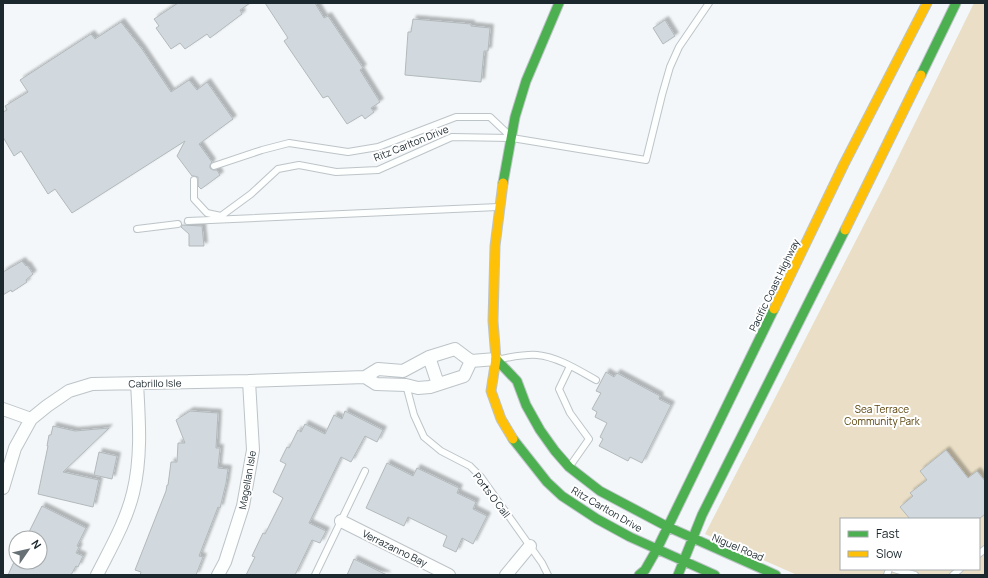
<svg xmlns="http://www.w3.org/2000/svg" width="988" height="578" font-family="Manrope,sans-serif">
	<defs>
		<filter id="shadow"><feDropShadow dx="3.5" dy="-3.5" stdDeviation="1" flood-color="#0004"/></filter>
	</defs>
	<rect width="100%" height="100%" fill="#f3f7f9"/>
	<!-- green -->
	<path fill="#eadfc6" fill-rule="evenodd" d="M974,3H985V575H797L705,534L885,184ZM841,519H979V569H841Z"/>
	<!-- building -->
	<path fill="#d1d9de" stroke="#b2b9bc" filter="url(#shadow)" d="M178,3H250L240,10L242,14L210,38L207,34L185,49L180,43L171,49L156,28L159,26L154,19Z
		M265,3H315L324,18L328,16L363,68L360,70L380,102L371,108L374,112L365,119L362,115L347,124L328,96L323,98L284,41L288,38Z
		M413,19L471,24V26L490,28L488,51H484L481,82L405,75L408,32H411Z
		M665,20L675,36L663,44L653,28Z
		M121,22L142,49L171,92L189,80L197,90L207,82L233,119L199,144L212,162L210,165V168L213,170H217L220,175L201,189L198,186V177L194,176H192L177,156L185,141L72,213L55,189L48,194L21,151L14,156L3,137V112L7,110L5,106L28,92L20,80L91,34L95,39Z
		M182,225L202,226L204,246H189V234L181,227Z
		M22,261L26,266L27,265L33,274L26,280L27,282L12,292L11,290L3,295V272Z
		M606,372L614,377L617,373L660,396L659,399L671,405L642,463L630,457L628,461L599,446L603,439L600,437L607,423L595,417L597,412L592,409L601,393L596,391Z
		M190,411L218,413L216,448H220L218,468L228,469L226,483L220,508L218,507L199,556L203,557L196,575H140L141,572L135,570L166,491L167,485H168L171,462H177L178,443H185L176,420Z
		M345,411L383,430L377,442L365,436L351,462L341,457L309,523L326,531L320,543L312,540L295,575H246L255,557L252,556L263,533L265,534L283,498L273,492L286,464L280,461L287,447L289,448L298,430L301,432L305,424L325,434L334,415L342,419Z
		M53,426L75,431L109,428L63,472L99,480L93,507L38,494L48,446H47L49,435H51Z
		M946,450L968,478L977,471L985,481V514L979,519H910L900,507L913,496L910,493L927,480L920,471Z
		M99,452L117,456L112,479L94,475Z
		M387,463L413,476L417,468L459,488L457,493L476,502L473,509L487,516L473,544L462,538L456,552L443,546L447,536L408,517L404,526L366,508Z
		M42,506L86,528L77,546L79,547L76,553L83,556L78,567L76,566L71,575H8L14,562H40V538H26Z
		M354,559L387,575H347Z"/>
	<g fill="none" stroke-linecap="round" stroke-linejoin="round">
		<defs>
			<path id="lane" d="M214,166L262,150L289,143L348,152L378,147L456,117H490L509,135
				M194,180V199L207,213L221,216L251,194L278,169L299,165L336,172L378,170L452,137L512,138L646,160L662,95L670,67L679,47L709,3
				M188,221L498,207
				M137,229L178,224
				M500,359C512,357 525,354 537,355C558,357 578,370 596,380
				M570,366L559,389L570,413L589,439L570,466
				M406,385L414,415L424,437L441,451L470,466L481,477L542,563L548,575
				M979,554L985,549
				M894,569L915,575
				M315,575L365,471
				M887,575L889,569
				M953,575L960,569"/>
			<path id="street" d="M429,357L438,384
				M365,377L376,384L406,385L418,388L430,387L464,376L471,361
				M3,409L31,419
				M3,488L15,448L31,419L47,406L69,391L92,384L249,381L365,377L378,369L403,371L429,357L455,349L471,361L496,359
				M341,521L449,575
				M97,575C110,549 126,522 133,493C142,457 139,419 137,383
				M218,575L225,562L243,506L253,450L249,381
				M506,575L530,546"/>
			<path id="fast" d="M921,75L956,3
				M503,183L515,117L526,81L559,3
				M496,359L517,381L526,405L540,430L555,451L569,467L600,491L668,527L776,575
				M513,439L547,482L562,496L597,519L630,537L715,575
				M639,575L645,570L657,549L774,309
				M678,575L702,515L845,230"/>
			<path id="slow" d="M503,183L495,246L493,321L496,359L491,391L501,419L513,439
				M845,230L921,75
				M774,309L844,164L927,3"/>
		</defs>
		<!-- lane casing -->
		<use href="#lane" stroke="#bdc4c8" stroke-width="8"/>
		<!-- street casing -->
		<use href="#street" stroke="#bdc4c8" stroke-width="14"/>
		<!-- fast casing -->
		<use href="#fast" stroke="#bdc4c8" stroke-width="11"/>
		<!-- slow casing -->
		<use href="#slow" stroke="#bdc4c8" stroke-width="11"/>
		<!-- lane -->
		<use href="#lane" stroke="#fdfefe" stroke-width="6"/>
		<!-- street -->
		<use href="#street" stroke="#fdfefe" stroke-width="12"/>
		<!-- fast -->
		<use href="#fast" stroke="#4caf50" stroke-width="9"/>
		<!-- slow -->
		<use href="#slow" stroke="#ffc107" stroke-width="9"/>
	</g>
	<g text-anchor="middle" stroke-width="4" stroke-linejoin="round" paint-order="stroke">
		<!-- street labels -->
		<g font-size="10" fill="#1b282e" stroke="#fff">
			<text transform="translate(411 143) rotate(-22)" y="4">Ritz Carlton Drive</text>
			<text transform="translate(774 285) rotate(-64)" y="4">Pacific Coast Highway</text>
			<text transform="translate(155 383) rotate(-1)" y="4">Cabrillo Isle</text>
			<text transform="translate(247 480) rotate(-80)" y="4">Magellan Isle</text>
			<text transform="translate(492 495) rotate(53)" y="4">Ports O Call</text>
			<text transform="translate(607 509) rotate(30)" y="4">Ritz Carlton Drive</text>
			<text transform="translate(738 547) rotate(23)" y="4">Niguel Road</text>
			<text transform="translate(395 548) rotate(26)" y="4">Verrazanno Bay</text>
		</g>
		<!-- park labels -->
		<g font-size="10" fill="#5a430a" stroke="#fff">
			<text x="882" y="413">Sea Terrace<tspan x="882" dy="12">Community Park</tspan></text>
		</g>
	</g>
	<!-- border -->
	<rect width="988" height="578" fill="none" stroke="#1b282e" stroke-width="8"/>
	<!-- legend -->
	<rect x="840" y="518" width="140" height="52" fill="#ffffff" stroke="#a4a9ab"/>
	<rect x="848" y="531" width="20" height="6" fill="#4caf50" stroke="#a4a9ab"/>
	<text x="876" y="538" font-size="12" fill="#1b282e">Fast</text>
	<rect x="848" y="551" width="20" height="6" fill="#ffc107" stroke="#a4a9ab"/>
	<text x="876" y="558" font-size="12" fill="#1b282e">Slow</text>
	<!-- north arrow -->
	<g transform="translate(28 550) rotate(56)"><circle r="19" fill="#ffffff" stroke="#a4a9ab"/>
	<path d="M0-3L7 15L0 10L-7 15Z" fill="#677075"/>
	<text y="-6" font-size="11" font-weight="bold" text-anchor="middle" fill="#1b282e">N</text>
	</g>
</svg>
